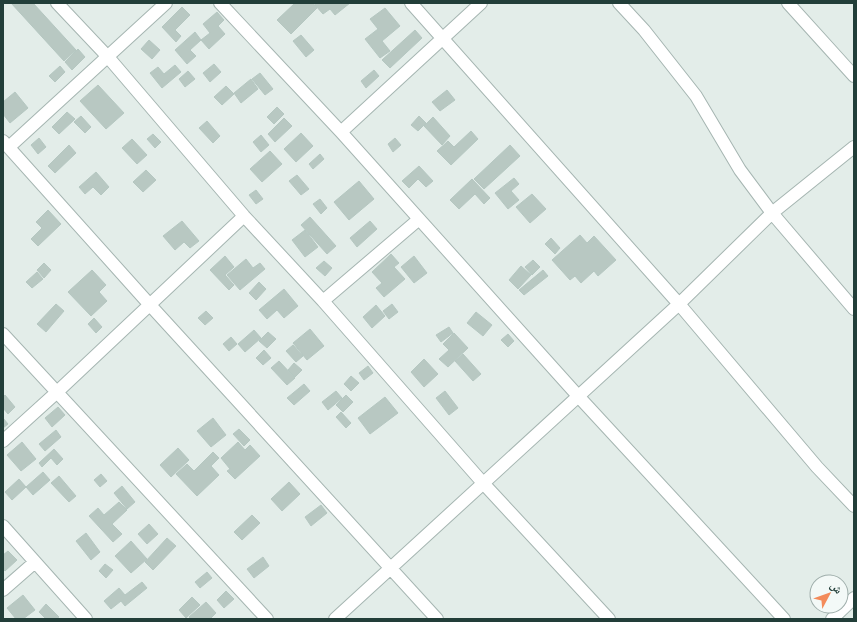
<svg xmlns="http://www.w3.org/2000/svg" width="857" height="622" font-family="Arial,'Noto Naskh Arabic',sans-serif">
	<rect width="100%" height="100%" fill="#e3ede9"/>
	<!-- building -->
	<path fill="#b8c8c2" stroke="#b5c7c1" d="M11,3H33L76,50L64,61Z
		M295,3H313L317,8L291,34L277,20Z
		M317,3H350L335,15L330,9L323,14L315,5Z
		M182,7L190,15L175,30L181,36L176,42L162,27Z
		M385,8L400,26L382,41L390,51L380,58L365,39L378,29L370,19Z
		M217,12L224,20L218,26L225,34L209,49L201,40L210,33L203,24Z
		M415,30L422,38L390,68L382,60Z
		M195,32L201,40L190,50L196,56L187,64L175,50Z
		M301,35L314,50L306,57L293,41Z
		M149,40L160,50L152,59L141,49Z
		M78,49L85,57L72,70L65,62Z
		M214,64L221,72L210,82L203,73Z
		M175,65L181,72L162,88L150,73L158,67L164,74Z
		M60,66L65,72L55,82L49,76Z
		M374,70L379,76L366,88L361,81Z
		M188,71L195,79L185,87L179,79Z
		M260,73L273,89L265,95L252,79Z
		M251,79L258,89L241,103L234,93Z
		M98,85L124,113L106,129L80,101Z
		M226,86L234,94L222,105L214,97Z
		M447,90L455,100L440,111L432,102Z
		M15,92L28,108L10,123L3,114V102Z
		M277,107L284,114L274,124L267,117Z
		M67,112L75,119L59,134L52,127Z
		M81,116L91,127L85,133L74,122Z
		M419,116L426,123L418,131L411,125Z
		M433,117L450,136L442,145L424,126Z
		M284,118L292,126L275,142L268,134Z
		M207,121L220,136L213,143L199,128Z
		M471,131L478,139L451,165L437,151L448,141L454,147Z
		M301,133L313,146L296,162L284,149Z
		M153,134L161,142L155,148L147,139Z
		M261,135L269,145L261,152L253,142Z
		M39,138L46,147L38,154L31,145Z
		M395,138L401,145L393,152L388,144Z
		M132,139L147,155L137,164L122,148Z
		M69,145L76,153L55,173L48,166Z
		M510,145L520,156L484,189L474,179Z
		M270,151L282,164L262,182L250,169Z
		M320,154L324,159L313,169L309,164Z
		M419,166L433,181L426,187L418,179L409,188L402,181Z
		M146,170L156,180L143,192L133,182Z
		M96,172L109,187L101,195L93,187L85,194L79,187Z
		M297,175L309,189L301,195L289,181Z
		M514,178L519,184L511,191L519,200L508,209L495,193Z
		M472,179L490,198L484,204L475,194L459,209L450,200Z
		M359,181L374,199L349,220L334,202Z
		M256,190L263,199L256,204L249,195Z
		M532,194L546,209L530,223L516,207Z
		M320,199L327,208L321,214L313,204Z
		M48,210L61,224L38,246L31,239L42,228L36,222Z
		M310,217L336,246L327,254L301,225Z
		M182,221L199,241L190,248L184,242L175,250L163,236Z
		M370,221L377,229L357,247L350,238Z
		M305,230L318,247L305,257L292,240Z
		M580,235L587,243L594,236L616,260L598,276L594,271L581,283L575,276L570,280L552,260Z
		M551,238L560,248L555,254L545,244Z
		M391,254L399,263L394,267L405,279L384,297L376,288L382,283L372,272Z
		M225,256L234,267L225,275L234,285L229,290L210,270Z
		M414,256L427,273L414,283L401,267Z
		M246,259L253,268L260,263L265,269L240,290L227,275Z
		M533,260L540,267L532,275L525,267Z
		M324,261L332,268L325,276L316,268Z
		M44,263L51,270L44,278L37,270Z
		M521,266L531,275L518,289L509,280Z
		M92,270L106,285L99,292L107,301L91,316L68,292Z
		M543,270L548,276L524,295L519,290Z
		M37,272L43,279L32,288L26,282Z
		M259,282L266,289L256,300L249,293Z
		M284,289L298,306L284,318L277,310L267,319L259,310Z
		M56,304L64,311L46,332L37,324Z
		M392,304L398,312L389,319L383,311Z
		M376,305L385,316L372,328L363,317Z
		M206,311L213,318L205,325L198,318Z
		M476,312L492,325L483,336L467,323Z
		M94,318L102,327L96,333L88,324Z
		M449,327L453,333L441,342L436,335Z
		M310,329L324,346L307,360L293,343Z
		M254,330L261,338L245,352L238,344Z
		M268,332L276,339L267,348L259,341Z
		M454,333L468,348L448,367L439,359L449,350L443,344Z
		M508,334L514,341L508,347L501,340Z
		M231,337L237,344L229,351L223,344Z
		M293,345L303,356L296,362L286,351Z
		M264,350L271,358L263,365L256,358Z
		M463,354L481,374L473,381L455,361Z
		M424,359L438,374L424,387L411,372Z
		M279,361L295,378L287,385L271,368Z
		M294,363L302,370L295,377L288,370Z
		M368,366L373,373L364,380L359,373Z
		M351,376L359,383L351,391L344,384Z
		M304,384L310,391L294,405L287,398Z
		M336,391L342,398L328,410L322,402Z
		M445,391L458,408L449,415L436,398Z
		M5,395L15,407L8,414L3,408V397Z
		M346,395L353,402L343,412L336,405Z
		M385,397L398,413L370,434L358,418Z
		M58,407L65,415L52,427L45,418Z
		M341,412L351,423L346,428L336,417Z
		M3,418L8,424L3,428Z
		M213,418L226,435L211,447L197,431Z
		M239,429L250,440L244,446L233,434Z
		M56,430L61,437L45,451L39,444Z
		M22,442L36,459L21,471L7,455Z
		M238,442L245,450L250,445L260,456L235,479L227,471L230,469L221,458Z
		M178,448L189,460L171,477L160,465Z
		M54,449L63,459L57,465L51,458L42,467L39,463Z
		M213,452L219,458L211,466L219,475L197,496L176,474L187,464L194,471Z
		M43,472L50,480L33,495L26,487Z
		M101,474L107,481L100,487L94,480Z
		M59,476L76,496L69,502L51,483Z
		M19,479L26,487L12,500L5,492Z
		M289,482L300,494L282,511L271,499Z
		M122,486L135,502L127,509L114,493Z
		M119,502L127,510L112,524L122,534L113,542L89,516L98,508L104,515Z
		M321,505L327,513L311,526L305,517Z
		M252,515L260,523L242,540L234,532Z
		M149,524L158,534L147,544L138,534Z
		M86,533L100,552L91,560L76,541Z
		M167,538L176,546L153,570L145,562Z
		M131,541L147,559L131,573L115,556Z
		M8,551L17,560L5,571L3,569V555Z
		M263,557L269,566L254,578L247,569Z
		M105,564L113,570L106,578L99,571Z
		M207,572L212,578L200,588L195,582Z
		M142,582L147,588L125,606L121,601L111,609L104,601L119,588L125,595Z
		M226,591L234,599L224,608L217,600Z
		M23,595L35,610L23,619H16L7,608Z
		M192,597L200,605L186,618L179,610Z
		M206,602L216,613L210,619H191L189,617Z
		M46,604L59,617L56,619H46L39,612Z"/>
	<g fill="none" stroke-linecap="round" stroke-linejoin="round">
		<defs>
			<path id="street" d="M57,3L108,57L244,216L323,301L483,483L609,619
				M220,3L341,132L579,397L784,619
				M411,3L679,304L817,467L854,506
				M619,3L644,30L696,96L740,170L772,213L854,309
				M788,3L854,76
				M341,132L481,3
				M3,141L150,305L437,619
				M9,147L166,3
				M323,301L418,220
				M3,334L267,619
				M3,441L56,393L244,216
				M3,526L86,619
				M3,590L35,562
				M335,619L679,304L772,213L854,147
				M832,619L854,598"/>
		</defs>
		<!-- street casing -->
		<use href="#street" stroke="#a5b5b1" stroke-width="14"/>
		<!-- street -->
		<use href="#street" stroke="#fff" stroke-width="12"/>
	</g>
	<!-- border -->
	<rect width="857" height="622" fill="none" stroke="#223e39" stroke-width="8"/>
	<!-- north arrow -->
	<g transform="translate(829 594) rotate(49)"><circle r="19" fill="#f3f9f7" stroke="#9faeab"/>
	<path d="M0-3L7 15L0 10L-7 15Z" fill="#f38b5b"/>
	<text y="-6" font-size="11" font-weight="bold" text-anchor="middle" fill="#223e39">ش</text>
	</g>
</svg>
